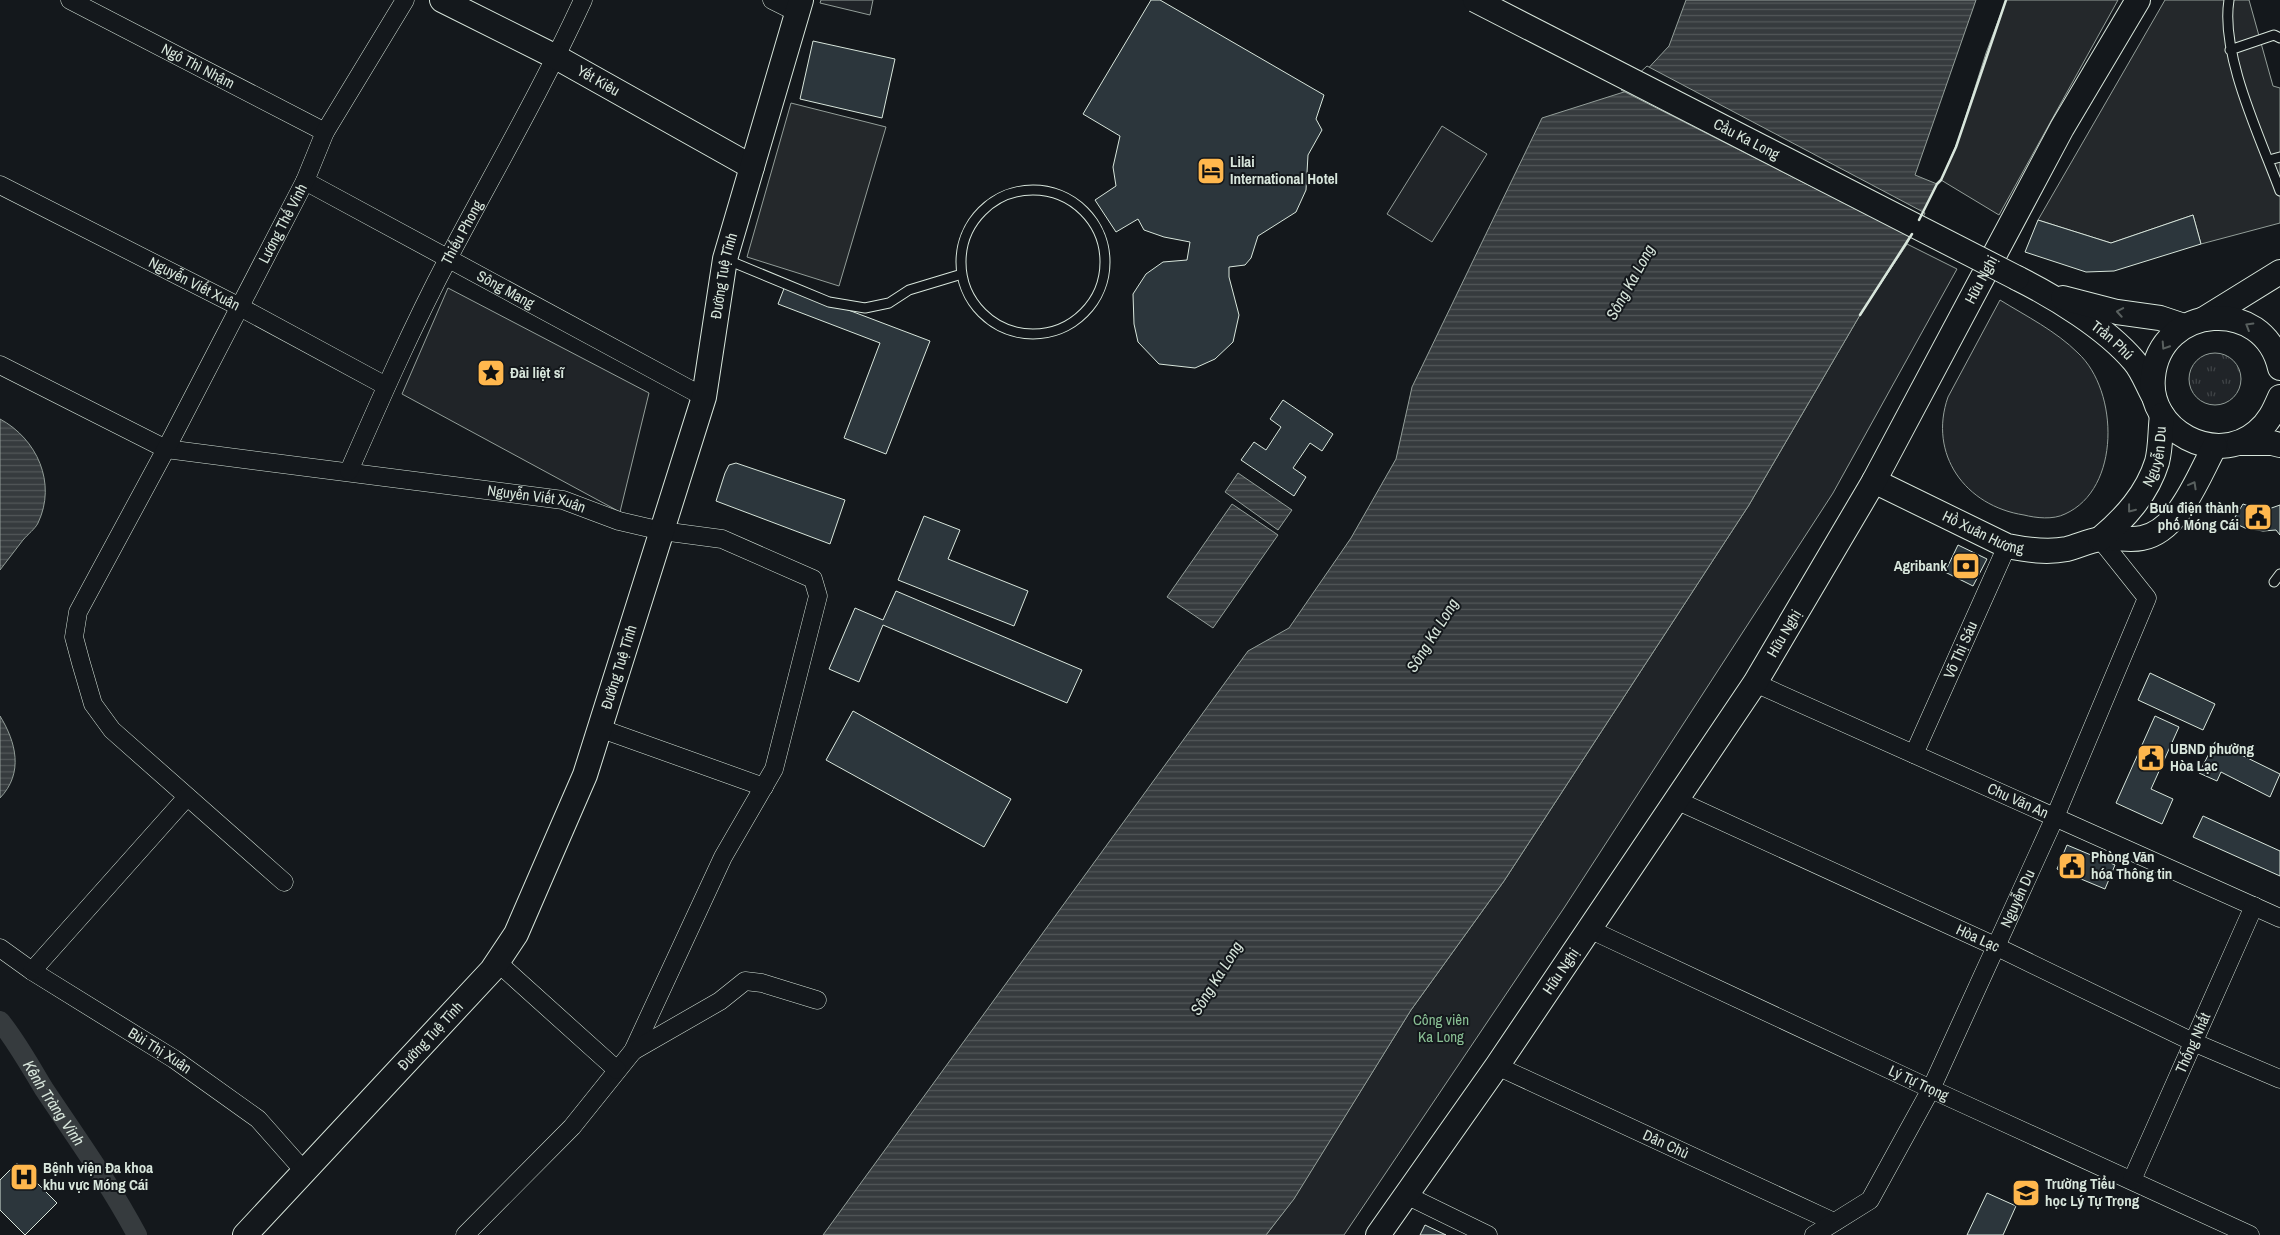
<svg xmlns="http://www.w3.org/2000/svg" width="2280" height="1235" font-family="'Archivo Narrow',sans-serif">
	<defs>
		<pattern id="grass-tufts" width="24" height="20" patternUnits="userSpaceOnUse" patternTransform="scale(1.25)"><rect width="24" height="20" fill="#202428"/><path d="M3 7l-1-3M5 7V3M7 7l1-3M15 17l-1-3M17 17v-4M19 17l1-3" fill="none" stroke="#404447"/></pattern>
		<pattern id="water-rules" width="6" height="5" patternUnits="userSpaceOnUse" patternTransform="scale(1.25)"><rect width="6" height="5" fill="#363b3e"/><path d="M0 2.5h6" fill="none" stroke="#525759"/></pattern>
	</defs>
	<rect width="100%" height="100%" fill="#14181c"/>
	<!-- grass -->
	<path fill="url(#grass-tufts)" stroke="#939e99" d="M2189 379a26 26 0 1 1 52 0a26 26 0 1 1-52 0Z"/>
	<!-- park -->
	<path fill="#202428" stroke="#939e99" d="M821,0H873L870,15L820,3Z
		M1442,126L1487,154L1432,242L1387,214Z
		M1907,244L1957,269L1833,493L1564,908L1344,1235H1266L1294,1198L1411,1010L1504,881L1749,505L1860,315Z
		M448,288L649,393L620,512L402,394Z
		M2000,300C2026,316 2056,331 2078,353C2119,391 2121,489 2065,514C2053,520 2036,518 2024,515C1965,506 1928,454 1948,397Z"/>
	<!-- parking -->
	<path fill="#24282b" stroke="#939e99" d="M2006,0H2118L1999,215L1941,180L1958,141L1986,53Z
		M2165,0H2249L2273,86L2280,88V223L2201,244L2193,215L2111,243L2038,220Z
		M791,103L886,127L839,286L747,257Z"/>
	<!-- water -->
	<path fill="url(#water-rules)" stroke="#939e99" d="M1686,0H1976L1915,175L1937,184L1907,244L1860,315L1749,505L1504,881L1411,1010L1294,1199L1266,1235H823L1248,651L1289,628L1351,538L1396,459L1412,387L1542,118L1627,91L1669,46Z
		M0,419C37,439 57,483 38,523C35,529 28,534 23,540C15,550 8,560 0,570Z
		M1238,473L1292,510L1278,530L1225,492Z
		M1232,504L1278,535L1213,628L1167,597Z
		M0,716C16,742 24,773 0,798Z"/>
	<!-- pier -->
	<path fill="#14181c" stroke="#939e99" d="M1647,66L1925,213L1913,238L1621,90Z"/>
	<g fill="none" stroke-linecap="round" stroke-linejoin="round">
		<!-- canal -->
		<path stroke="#363b3e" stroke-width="20" id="s1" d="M0,1021C17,1042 30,1066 44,1089C76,1137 110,1184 137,1235"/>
	</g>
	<!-- building -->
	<path fill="#2c363c" stroke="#d8e6dc" d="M1151,0H1160L1324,95L1316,119L1322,130L1308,155L1306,190L1296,212L1258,236L1251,258L1245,265L1229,267V277L1239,315L1233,342L1215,359L1195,368L1159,364L1138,342L1134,324L1133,294L1146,274L1163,262L1187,260L1190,242L1164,237L1144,230L1138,219L1116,232L1095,200L1116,186L1113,167L1120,136L1083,114Z
		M813,41L895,59L882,118L800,99Z
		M2193,215L2201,244L2114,271L2086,272L2025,252L2038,220L2111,243Z
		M785,286L930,341L886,454L844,438L880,343L778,304Z
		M1283,400L1333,434L1322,451L1310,443L1293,468L1306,477L1294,496L1241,460L1254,442L1266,450L1281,427L1270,419Z
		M736,463L845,500L830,544L716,501L725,473L729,465Z
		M2243,504L2263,511L2280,505V535L2276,530L2263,531L2245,528L2232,522Z
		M924,516L960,530L948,559L1028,591L1014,626L898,580Z
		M1958,545L1987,559L1973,586L1945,572Z
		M896,591L1082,670L1067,703L883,625L859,682L829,669L855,608L883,620Z
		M2150,673L2215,704L2203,730L2138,700Z
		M853,711L1011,799L984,847L826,760Z
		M2155,716L2179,727L2151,789L2173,799L2162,824L2116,803Z
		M2215,742L2280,774L2270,797L2221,772L2217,781L2199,773Z
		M2203,816L2280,851V876L2193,837Z
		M2067,845L2115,865L2105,889L2057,869Z
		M17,1163L57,1203L25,1235L0,1210V1180Z
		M1987,1193L2016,1206L2003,1235H1967Z
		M1425,1225L1446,1235H1420Z"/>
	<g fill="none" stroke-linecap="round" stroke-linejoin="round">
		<defs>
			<path id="lane" d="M2229,0C2220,55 2261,139 2280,191
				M2230,50L2274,35L2280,38
				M2269,160L2280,157
				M961 262a72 72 0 1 1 144 0a72 72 0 1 1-144 0Z
				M725,259L829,302L865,308L889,303L909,290L962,274
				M2274,582L2280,574"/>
			<g id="street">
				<path id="s2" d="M70,0L325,132"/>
				<path d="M772,0L798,13"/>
				<path id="s3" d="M305,181L704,397"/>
				<path id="s4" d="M0,185L240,307L386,386"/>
				<path id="s5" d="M0,365L166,449L563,500L619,521L662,531L722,539L813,579L818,596L774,769L723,857L633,1051L572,1127L465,1235"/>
				<path id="s6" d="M349,471C381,398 413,325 450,255C495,170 543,87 583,0"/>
				<path id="s7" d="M1755,683L2280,918"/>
				<path d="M599,728L764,787"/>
				<path id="s8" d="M1914,754L2007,546"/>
				<path id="s9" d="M1676,800L1995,946L2193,1042L2280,1079"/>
				<path id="s10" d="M284,882L112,730L93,704L81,663L74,637L78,612L166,449L305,181L325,132L405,0"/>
				<path id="s11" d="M1589,929L1931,1089L2250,1235"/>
				<path id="s12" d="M0,948L32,971L174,1059L258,1119L304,1171"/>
				<path d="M497,962L617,1070"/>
				<path d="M32,971L187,797"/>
				<path d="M633,1051L720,1001L745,981L762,983L817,1000"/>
				<path id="s13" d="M1497,1066L1834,1222"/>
				<path id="s14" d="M2132,1180L2254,906"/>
				<path d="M1406,1195L1488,1235"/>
				<path id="s15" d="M1814,1235L1870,1200L1931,1089L2055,817L2147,598L2100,539"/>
			</g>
			<g id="secondary">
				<path id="s16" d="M442,0L556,57L752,167"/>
				<path id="s17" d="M2017,278C2055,297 2106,328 2134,361C2142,370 2147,384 2153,395"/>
				<path d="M2063,298L2117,312L2160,318L2184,326"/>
				<path d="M2204,319L2280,272"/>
				<path d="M2280,368C2264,296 2160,304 2153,377C2147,431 2216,467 2257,432C2269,422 2274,411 2280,397"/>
				<path d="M2239,443H2272L2280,445"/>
				<path id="s18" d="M1874,481L2007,546C2027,550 2047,553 2067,549C2078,546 2089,541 2100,539C2114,536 2128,541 2142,538C2179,531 2198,477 2215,446"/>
				<path id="s19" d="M2100,539C2125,518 2147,494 2157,462C2161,447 2160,430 2162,415"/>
				<path id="s20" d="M245,1235L492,970L516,934L585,775L704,397L725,259L801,0"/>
				<path id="s21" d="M1378,1235L1497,1066L1755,683L1874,481L2062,128L2138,0"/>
			</g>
		</defs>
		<!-- lane casing -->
		<use href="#lane" stroke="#d8e6dc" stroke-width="11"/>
		<!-- street casing -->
		<use href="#street" stroke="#d8e6dc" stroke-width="19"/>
		<!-- secondary casing -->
		<use href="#secondary" stroke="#d8e6dc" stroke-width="26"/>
		<!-- lane -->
		<use href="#lane" stroke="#14181c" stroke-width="9"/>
		<!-- street -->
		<use href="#street" stroke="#14181c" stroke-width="18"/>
		<!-- secondary -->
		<use href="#secondary" stroke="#14181c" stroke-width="24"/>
		<defs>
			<g id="secondary-bridge">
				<path id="s22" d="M1475,0L2017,278"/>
			</g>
		</defs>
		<!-- secondary-bridge casing -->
		<use href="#secondary-bridge" stroke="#d8e6dc" stroke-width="26" stroke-linecap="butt"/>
		<!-- secondary-bridge -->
		<use href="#secondary-bridge" stroke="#14181c" stroke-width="24"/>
		<!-- wall -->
		<path stroke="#d8e6dc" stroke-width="2.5" d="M1919,220L1937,184L1941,180L1956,147L2006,0
			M1860,315L1912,234"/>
	</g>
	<!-- one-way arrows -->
	<defs><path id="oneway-chevron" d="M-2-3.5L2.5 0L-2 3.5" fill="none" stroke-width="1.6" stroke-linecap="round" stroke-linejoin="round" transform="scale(1.25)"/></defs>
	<g stroke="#59605f">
		<use href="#oneway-chevron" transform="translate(2120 312) rotate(-170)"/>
		<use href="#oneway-chevron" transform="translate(2249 326) rotate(-149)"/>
		<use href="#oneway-chevron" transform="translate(2165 346) rotate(123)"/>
		<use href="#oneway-chevron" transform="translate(2193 485) rotate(-61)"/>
		<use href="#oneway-chevron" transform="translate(2131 509) rotate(128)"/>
	</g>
	<!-- icons -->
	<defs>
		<symbol id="hotel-square" viewBox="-11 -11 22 22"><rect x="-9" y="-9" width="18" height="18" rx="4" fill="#ffb74d" stroke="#14181c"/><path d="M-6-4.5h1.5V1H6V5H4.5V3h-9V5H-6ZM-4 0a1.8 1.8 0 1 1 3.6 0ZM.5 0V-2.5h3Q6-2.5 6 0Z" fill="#111"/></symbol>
		<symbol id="sight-square" viewBox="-11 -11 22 22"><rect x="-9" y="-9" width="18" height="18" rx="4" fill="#ffb74d" stroke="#14181c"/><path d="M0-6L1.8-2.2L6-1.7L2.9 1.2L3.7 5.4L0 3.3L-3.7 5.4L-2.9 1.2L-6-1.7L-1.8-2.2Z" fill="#111"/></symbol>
		<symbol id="civic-square" viewBox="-11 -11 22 22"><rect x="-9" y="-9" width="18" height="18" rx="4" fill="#ffb74d" stroke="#14181c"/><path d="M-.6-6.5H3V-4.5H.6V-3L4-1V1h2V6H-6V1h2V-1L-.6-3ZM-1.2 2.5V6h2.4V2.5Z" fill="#111"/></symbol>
		<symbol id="bank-square" viewBox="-11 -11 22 22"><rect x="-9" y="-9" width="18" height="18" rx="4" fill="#ffb74d" stroke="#14181c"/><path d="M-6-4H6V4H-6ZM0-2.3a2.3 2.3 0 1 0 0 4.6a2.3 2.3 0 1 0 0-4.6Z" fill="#111"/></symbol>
		<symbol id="hospital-square" viewBox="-11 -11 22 22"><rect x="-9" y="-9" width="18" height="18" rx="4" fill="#ffb74d" stroke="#14181c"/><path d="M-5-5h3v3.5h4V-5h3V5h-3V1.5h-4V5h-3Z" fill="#111"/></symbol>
		<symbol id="school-square" viewBox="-11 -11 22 22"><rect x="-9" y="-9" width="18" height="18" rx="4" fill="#ffb74d" stroke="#14181c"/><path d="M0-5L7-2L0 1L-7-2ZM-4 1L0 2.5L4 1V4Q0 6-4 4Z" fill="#111"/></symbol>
	</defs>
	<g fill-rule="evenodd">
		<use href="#hotel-square" x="1195" y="155" width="32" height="32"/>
		<use href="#sight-square" x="475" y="357" width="32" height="32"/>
		<use href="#civic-square" x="2242" y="501" width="32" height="32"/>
		<use href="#bank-square" x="1950" y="550" width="32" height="32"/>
		<use href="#civic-square" x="2135" y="742" width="32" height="32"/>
		<use href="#civic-square" x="2056" y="850" width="32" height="32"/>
		<use href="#hospital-square" x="8" y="1161" width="32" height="32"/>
		<use href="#school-square" x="2010" y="1177" width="32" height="32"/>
	</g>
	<g text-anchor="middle" stroke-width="4" stroke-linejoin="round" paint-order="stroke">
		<!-- street labels -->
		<g font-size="15" fill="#d8e6dc" stroke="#14181c">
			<text dy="5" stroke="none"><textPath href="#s2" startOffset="144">Ngô Thì Nhậm</textPath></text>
			<text dy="5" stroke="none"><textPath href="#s16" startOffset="176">Yết Kiêu</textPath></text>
			<text dy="5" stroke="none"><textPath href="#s22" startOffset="305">Cầu Ka Long</textPath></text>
			<text dy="5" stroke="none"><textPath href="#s10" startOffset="796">Lương Thế Vinh</textPath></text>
			<text dy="5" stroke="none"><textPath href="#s6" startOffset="264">Thiếu Phong</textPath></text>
			<text dy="5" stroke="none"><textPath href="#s20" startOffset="1098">Đường Tuệ Tĩnh</textPath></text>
			<text dy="5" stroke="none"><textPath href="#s21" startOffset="1131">Hữu Nghị</textPath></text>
			<text dy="5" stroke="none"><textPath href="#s4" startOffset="218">Nguyễn Viết Xuân</textPath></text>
			<text dy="5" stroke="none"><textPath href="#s3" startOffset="228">Sông Mang</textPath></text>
			<text dy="5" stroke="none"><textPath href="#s17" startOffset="114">Trần Phú</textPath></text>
			<text dy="5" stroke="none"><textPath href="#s19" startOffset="102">Nguyễn Du</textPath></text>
			<text dy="5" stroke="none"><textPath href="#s5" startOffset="560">Nguyễn Viết Xuân</textPath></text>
			<text dy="5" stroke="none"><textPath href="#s18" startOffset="121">Hồ Xuân Hương</textPath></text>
			<text dy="5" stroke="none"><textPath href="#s21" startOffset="726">Hữu Nghị</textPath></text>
			<text dy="5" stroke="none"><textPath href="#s8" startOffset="114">Võ Thị Sáu</textPath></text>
			<text dy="5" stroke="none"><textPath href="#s20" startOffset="692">Đường Tuệ Tĩnh</textPath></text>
			<text dy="5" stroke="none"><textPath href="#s7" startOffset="288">Chu Văn An</textPath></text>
			<text dy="5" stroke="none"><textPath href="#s15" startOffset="402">Nguyễn Du</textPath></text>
			<text dy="5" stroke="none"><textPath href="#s9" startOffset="332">Hòa Lạc</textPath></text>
			<text dy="5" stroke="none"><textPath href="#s21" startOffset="321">Hữu Nghị</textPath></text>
			<text dy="5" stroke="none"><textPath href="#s20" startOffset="272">Đường Tuệ Tĩnh</textPath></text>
			<text dy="5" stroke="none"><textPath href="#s14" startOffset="150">Thống Nhất</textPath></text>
			<text dy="5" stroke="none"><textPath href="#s12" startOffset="190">Bùi Thị Xuân</textPath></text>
			<text dy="5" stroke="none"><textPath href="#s11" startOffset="364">Lý Tự Trọng</textPath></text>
			<text dy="5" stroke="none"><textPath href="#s13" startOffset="186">Dân Chủ</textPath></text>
		</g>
		<!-- poi labels -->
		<g font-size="15" font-weight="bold" fill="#d8e6dc" stroke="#14181c" text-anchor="start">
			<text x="1230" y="167">Lilai<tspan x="1230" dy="17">International Hotel</tspan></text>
			<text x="510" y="378">Đài liệt sĩ</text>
			<text x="2239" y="513" text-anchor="end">Bưu điện thành<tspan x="2239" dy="17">phố Móng Cái</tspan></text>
			<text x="1947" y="571" text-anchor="end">Agribank</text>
			<text x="2170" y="754">UBND phường<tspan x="2170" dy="17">Hòa Lạc</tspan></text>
			<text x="2091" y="862">Phòng Văn<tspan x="2091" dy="17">hóa Thông tin</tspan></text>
			<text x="43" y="1173">Bệnh viện Đa khoa<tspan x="43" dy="17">khu vực Móng Cái</tspan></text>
			<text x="2045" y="1189">Trường Tiểu<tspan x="2045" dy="17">học Lý Tự Trọng</tspan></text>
		</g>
		<!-- park labels -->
		<g font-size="15" fill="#8ac095" stroke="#14181c">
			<text x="1441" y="1025">Công viên<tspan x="1441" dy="17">Ka Long</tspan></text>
		</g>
		<!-- water labels -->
		<g font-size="16" font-style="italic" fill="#d8e6dc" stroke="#14181c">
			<text transform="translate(1630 282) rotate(-61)" y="6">Sông Ka Long</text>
			<text transform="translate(1432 635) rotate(-58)" y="6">Sông Ka Long</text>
			<text transform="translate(1216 978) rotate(-58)" y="6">Sông Ka Long</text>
			<text dy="6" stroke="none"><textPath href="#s1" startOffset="98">Kênh Tràng Vinh</textPath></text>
		</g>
	</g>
</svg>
